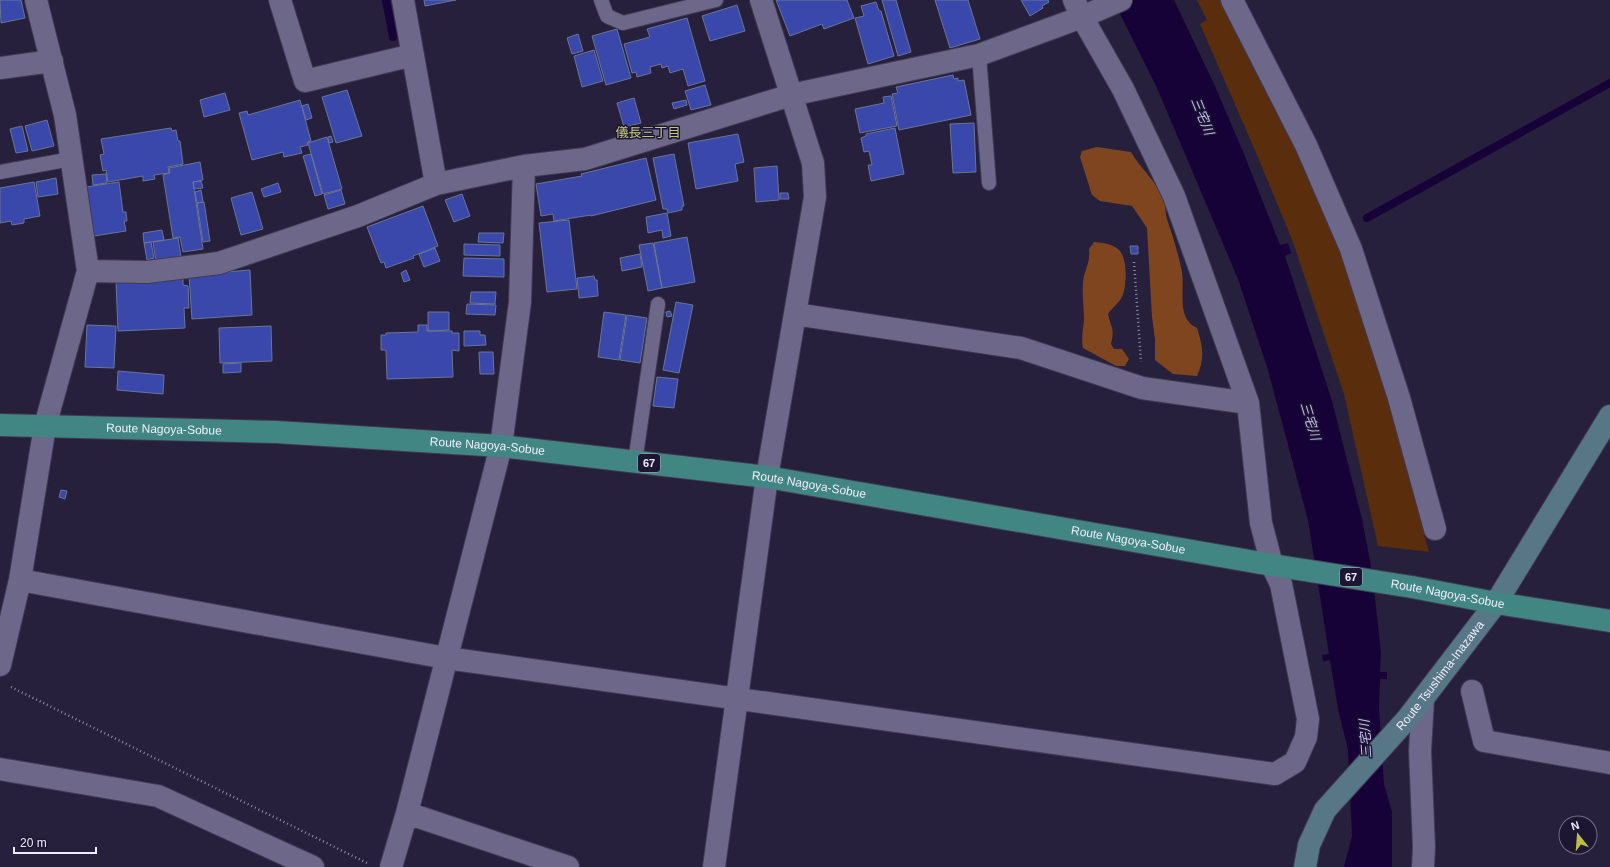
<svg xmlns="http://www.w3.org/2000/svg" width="1610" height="867" font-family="Helvetica,'Noto Sans JP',sans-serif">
	<rect width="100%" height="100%" fill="#26203d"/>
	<!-- green -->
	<path fill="#5a2d0c" d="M1197,0H1225L1296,141L1340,250L1384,377L1430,533L1424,535L1429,552L1378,546L1344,394L1293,242L1257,155L1200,24L1207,20Z"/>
	<!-- forest -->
	<path fill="#7e451e" d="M1097,147L1131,152C1140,168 1157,182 1164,200C1166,206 1165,213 1167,219C1173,237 1178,252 1182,272C1185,291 1176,318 1197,328C1203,347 1205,358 1197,376L1173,374L1155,360V339L1152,317L1147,228L1132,206L1100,201L1092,195L1080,157L1082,151Z
		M1094,242C1103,243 1110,243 1118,249C1128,257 1127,286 1122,297C1119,303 1112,308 1108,314C1111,328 1115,328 1111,344L1114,349H1122L1129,359L1125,366H1116L1083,348C1081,337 1083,331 1084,320C1084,306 1081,290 1084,276C1087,265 1090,261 1089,249Z"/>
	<!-- water -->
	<path fill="#160237" d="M1113,0H1174L1214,84L1244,154L1280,245L1288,243L1291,253L1285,256L1332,401L1362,519L1372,571L1381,653L1380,672H1387V679H1380L1379,708L1384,784L1392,812V867H1344L1352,836L1348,750L1338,709L1330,660L1323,661L1322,655L1329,654L1308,520L1268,370L1238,279L1157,88Z"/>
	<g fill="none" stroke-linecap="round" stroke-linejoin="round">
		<!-- stream -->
		<path stroke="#160237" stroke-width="8" d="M386,0L393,37
			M1367,218L1610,83"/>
	</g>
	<!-- building -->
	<path fill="#3948aa" stroke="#6b7596" d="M0,0H21L25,18L1,23Z
		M424,0H456L425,6Z
		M776,0H847L854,18L824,29L822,24L790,36Z
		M882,0H896L911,52L898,56Z
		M935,0H968L980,39L950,48Z
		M1021,0H1048L1049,2L1042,6L1043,8L1030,16Z
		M876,2L879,11H881L894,56L868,64L855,18L864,16L861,6Z
		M737,5L745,31L710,41L702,16Z
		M687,18L705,81L688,86L683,69L670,73L668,66L662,68L661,64L650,67L651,73L637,77L636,72L632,73L624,44L650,37L647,29Z
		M617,29L631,78L606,85L592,36Z
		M578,34L583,51L572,54L567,38Z
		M594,50L603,81L582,87L574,56Z
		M953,75L954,79L958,78V81L964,80L971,115L899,130L892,94L898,93L896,87Z
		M705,85L711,105L691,110L685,91Z
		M347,90L362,136L336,143L322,97Z
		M225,93L230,110L204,117L200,100Z
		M891,96L897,126L860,133L855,109L884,103L883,97Z
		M634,98L641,123L624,127L617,103Z
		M300,100L311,141L307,142L308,145L300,147L302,153L284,157L283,152L252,160L239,113L247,111L248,115Z
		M686,100L687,105L674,109L672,103Z
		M308,104L312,118L306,120L302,106Z
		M47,120L54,146L32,151L25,126Z
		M974,123L976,172L953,173L950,124Z
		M22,126L28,151L16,153L10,129Z
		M171,128L172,131L176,130L178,141H180L183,164L168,167L169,173L154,175L155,179L143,181V176L108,182L106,170L103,171L100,155L104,154L101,139Z
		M895,128L904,174L871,181L868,165H872L869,151L864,152L861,138L866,136V134Z
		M738,134L744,162L735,164L738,181L696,189L688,143Z
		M331,136L333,142L329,143L328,137Z
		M327,137L342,189L323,194L308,143Z
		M311,154L322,194L315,196L303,156Z
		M674,154L684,206H682V210L668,213L667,209H663L653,158Z
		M646,158L656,200L591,216V215L554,221L553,214L541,216L536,184L582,176L581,174Z
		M200,162L203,180L193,182L203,249L183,252L180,237L173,238L163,175L170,173L169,168Z
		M777,166L779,200L756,202L754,168Z
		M106,174L107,183L93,185L92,175Z
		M56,178L58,194L38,197L36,182Z
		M201,181L203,188L194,189L193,182Z
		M34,182L40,216L24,219V223L12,225L11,221L0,223V188Z
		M119,182L123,212H126L127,221H124L126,231L94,236L86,187Z
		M278,183L281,192L264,197L261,189Z
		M201,190L203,202L197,203L195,192Z
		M341,190L345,204L328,209L324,195Z
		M252,192L263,229L241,235L231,198Z
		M780,193H788L789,199H780Z
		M462,194L470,216L454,222L445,200Z
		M204,202L210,241L203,242L197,203Z
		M423,206L438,246L413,256L414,258L386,268L384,262L381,263L367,227Z
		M667,213L671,236L663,238L662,230L648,233L646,217Z
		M569,220L577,289L547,292L539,223Z
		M162,230L164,240L144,243L143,233Z
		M479,233H504L503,243L478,242Z
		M687,237L695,282L662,288L654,243Z
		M178,238L181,256L156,261L153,242Z
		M151,242L154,258L147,260L144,243Z
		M653,243L662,288L648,291L639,245Z
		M464,244L500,245V256L464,255Z
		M1130,246H1138V254H1131Z
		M435,248L440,261L424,267L419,254Z
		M640,254L642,267L622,271L620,258Z
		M464,258L504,259V277L463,276Z
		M250,270L252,315L192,319L189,275Z
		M406,270L410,280L404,282L401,273Z
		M594,276L595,280H597L598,296L579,298L577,278Z
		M183,279V285L188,286L189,308H184L185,328L118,331L116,282Z
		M471,292H496L495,304L470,303Z
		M676,302L693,305L679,373L663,370Z
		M467,304L496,305L495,315L466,314Z
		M670,311L672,316L667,317L666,312Z
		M428,312H449V330L428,331Z
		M604,312L626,315L619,360L598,357Z
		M627,315L647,318L640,363L620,360Z
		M87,325L116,326L114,368L85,367Z
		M418,325H427V331H452V333H459V351L452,350L453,377L387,379L386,350H381V335H386V333L418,332Z
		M271,326L272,361L220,363L219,328Z
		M464,331H480V335H485L486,345L464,346Z
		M479,352H493L494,374H480Z
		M241,363V372L223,373V364Z
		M118,371L164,375L163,394L117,390Z
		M657,377L678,379L674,408L653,406Z
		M61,490L67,491L65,499L59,497Z"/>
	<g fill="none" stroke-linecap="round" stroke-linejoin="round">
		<defs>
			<path id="lane" d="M601,0L607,16L623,23L716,0
				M979,55L989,183
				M0,172L71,159
				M635,462L658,304"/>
			<path id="street" d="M280,0L305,81L413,55
				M403,0L436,184
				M1232,0L1306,145L1351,249L1399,398L1435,529
				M0,68L52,61
				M88,271L147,272L219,263L358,216L436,184L524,166L585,159L791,95L979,55L1082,17L1121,0
				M795,314L1021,348L1142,388L1248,403
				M20,580L446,658L1275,774L1295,762L1306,737L1308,719L1281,584L1272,565L1261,523L1248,403L1174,196L1123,89L1082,17L1074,0
				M0,665L20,580L45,426L88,271L65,115L36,0
				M1472,691L1484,741L1610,763
				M0,769L158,796L313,867
				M407,813L568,867
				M391,867L407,813L501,446L520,302L524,166
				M714,867L767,477L815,197L813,163L761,0
				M1423,867L1424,847L1420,751L1423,699"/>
			<g id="secondary">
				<path id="s1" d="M1305,867L1309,845L1325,810L1408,718L1496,603L1610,416"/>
			</g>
			<g id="primary">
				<path id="s2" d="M0,425L276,432L501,446L767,477L1272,565L1412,587L1496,603L1610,621"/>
			</g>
		</defs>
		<!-- lane casing -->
		<use href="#lane" stroke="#413a53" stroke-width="16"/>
		<!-- street casing -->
		<use href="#street" stroke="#413a53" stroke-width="24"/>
		<!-- secondary casing -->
		<use href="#secondary" stroke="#413a53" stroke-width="24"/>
		<!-- primary casing -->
		<use href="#primary" stroke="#413a53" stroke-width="24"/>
		<!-- path -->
		<path stroke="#8f8ba1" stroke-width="2.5" stroke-dasharray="1 3" stroke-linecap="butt" d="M1134,262L1141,362
			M11,687L367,863"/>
		<!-- lane -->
		<use href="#lane" stroke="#6d688a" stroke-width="14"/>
		<!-- street -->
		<use href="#street" stroke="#6d688a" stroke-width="22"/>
		<!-- secondary -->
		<use href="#secondary" stroke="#577786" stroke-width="22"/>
		<!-- primary -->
		<use href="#primary" stroke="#418682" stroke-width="22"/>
	</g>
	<g text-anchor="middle" stroke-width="3" stroke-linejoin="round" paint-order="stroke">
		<!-- shield labels -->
		<g fill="#1d1633" stroke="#b0acc0" stroke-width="1">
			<rect x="638" y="454" width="22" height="18" rx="3"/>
			<rect x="1340" y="568" width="22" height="18" rx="3"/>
		</g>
		<g font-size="11" font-weight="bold" fill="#efedfd">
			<text x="649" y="467">67</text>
			<text x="1351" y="581">67</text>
		</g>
		<!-- street labels -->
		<g font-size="12" fill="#efedfd" stroke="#1d1633">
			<text dy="4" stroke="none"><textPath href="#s2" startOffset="164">Route Nagoya-Sobue</textPath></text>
			<text dy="4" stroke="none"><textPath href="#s2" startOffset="488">Route Nagoya-Sobue</textPath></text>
			<text dy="4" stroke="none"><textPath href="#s2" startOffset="812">Route Nagoya-Sobue</textPath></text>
			<text dy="4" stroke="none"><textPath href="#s2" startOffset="1136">Route Nagoya-Sobue</textPath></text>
			<text dy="4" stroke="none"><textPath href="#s2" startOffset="1460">Route Nagoya-Sobue</textPath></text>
			<text dy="4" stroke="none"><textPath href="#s1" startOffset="238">Route Tsushima-Inazawa</textPath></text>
		</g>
		<!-- water labels -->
		<g font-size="13" font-style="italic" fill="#c5bcf1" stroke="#1d1633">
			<text transform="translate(1203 116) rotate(68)" y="5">三宅川</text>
			<text transform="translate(1311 421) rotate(73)" y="5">三宅川</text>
			<text transform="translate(1365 739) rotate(-94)" y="5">三宅川</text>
		</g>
		<!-- neighbourhood labels -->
		<g font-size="13" fill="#c3c97b" stroke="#1d1633">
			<text x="648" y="137">儀長三丁目</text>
		</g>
	</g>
	<!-- north arrow -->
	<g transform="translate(1578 835) rotate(343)"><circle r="19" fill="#1d1633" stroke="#716c84"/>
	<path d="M0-3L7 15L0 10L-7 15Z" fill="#bac045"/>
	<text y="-6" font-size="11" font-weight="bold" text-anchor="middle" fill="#efedfd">N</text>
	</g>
	<!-- scale -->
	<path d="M14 847v6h82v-6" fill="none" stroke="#efedfd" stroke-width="2"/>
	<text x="20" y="847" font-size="12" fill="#efedfd" stroke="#1d1633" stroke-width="3" paint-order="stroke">20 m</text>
</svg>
